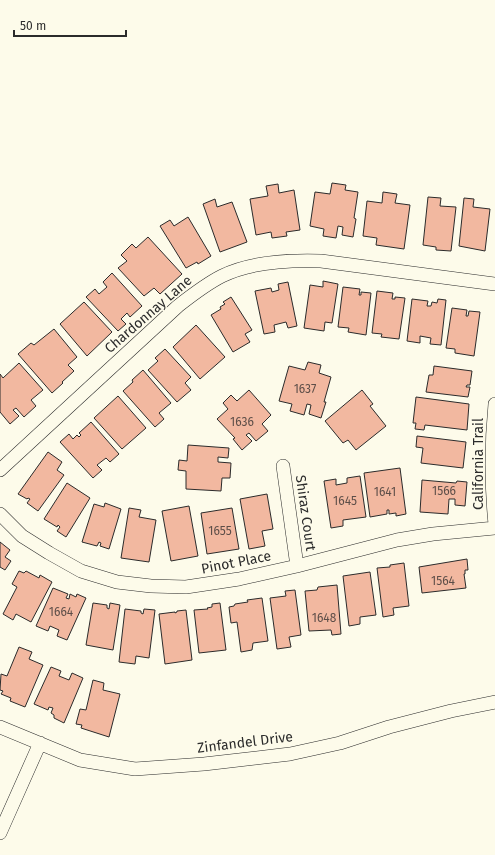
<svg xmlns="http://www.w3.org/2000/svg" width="495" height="855" font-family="'Fira Sans',sans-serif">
	<rect width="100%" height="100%" fill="#fdfbea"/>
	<!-- building -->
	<path fill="#f2b8a0" stroke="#2b2b2b" d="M332,183L346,185L345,190L358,192L354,218L356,219L353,237L342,235L343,227L338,226L336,238L323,236L324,229L310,226L315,192L330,194Z
		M278,184L279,193L294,190L300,230L286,232L287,236L272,238L271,232L256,235L250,199L268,196L266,186Z
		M383,192L397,194L395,203L410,205L404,249L376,245L377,238L363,236L367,201L382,203Z
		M428,197L441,198L440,206L456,207L451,251L436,250V247L423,245Z
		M464,198L474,199L473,207L490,209L485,251L459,246Z
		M215,199L217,207L232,202L247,242L220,252L203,204Z
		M188,217L211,256L198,264L197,262L186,268L160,226L170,220L174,226Z
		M148,237L182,274L160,294L154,288L144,296L118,268L127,261L121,255L132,244L136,248Z
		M112,273L142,306L130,317L127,313L121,319L126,324L118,331L86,297L95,289L99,294L107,287L103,282Z
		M323,281L338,284L332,323L325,322L324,331L304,328L310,285L323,287Z
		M288,282L297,326L288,328L286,322L274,325L275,332L264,334L255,291L271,288L272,292L279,290L278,284Z
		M343,287L360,289L359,295H361V292L371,293L366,335L348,332L349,328L338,327Z
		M377,291L393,293L392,299H395V297L405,298L399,339L381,337L382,334L372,333Z
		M231,297L252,330L245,334L250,342L233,352L211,315L221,309L220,307L225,304L223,302Z
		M412,299L428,301L427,306H431L432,302L437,303L438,299L446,300L441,345L430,344L431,338L420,336V343L407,341Z
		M84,302L112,332L87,356L60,324Z
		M452,308L467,310L466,316H468L469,311L480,312L474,356L455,353V349L446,348Z
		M196,325L225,357L200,379L173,347Z
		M54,329L77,357L68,365L74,371L62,382L63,383L52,393L18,354L31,343L34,345Z
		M165,349L191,377L185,383L191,390L177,402L148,370L158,361L155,358Z
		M308,362L321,365L319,373L331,377L324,402H326L321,418L309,414L311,405L307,404L304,415L290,411L292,404L279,401L289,366L305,370Z
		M19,363L43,390L31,400L36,406L24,417L16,408L13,410L19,416L10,424L0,412V374L3,378Z
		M434,366L472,371L470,385H467L466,387H470L468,397L426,392L429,375H433Z
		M143,370L171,403L159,413L164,419L155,427L123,391L133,382L132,380Z
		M249,390L271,415L262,424L268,431L256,441L249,433L246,435L252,441L242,450L233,439L235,438L217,419L228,409L223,403L231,395L237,401Z
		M362,390L373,404L370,406L386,426L356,450L348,440L343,443L325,421Z
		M118,396L146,428L122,449L94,418Z
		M416,397L469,404L467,430L425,425L424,430L415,429L416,423H413Z
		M91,422L119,454L110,462L106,458L97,465L102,470L93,478L60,442L69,434L73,439L77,435L79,437L81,435L79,433Z
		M417,436L466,442L463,468L421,463L423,448L416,447Z
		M188,445L229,448L228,458L218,457V462L231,463L230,478H222L221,491L186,489V471L178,470L179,460L187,461Z
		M48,452L62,462L57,470L64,475L38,511L27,503L30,499L28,498L27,499L18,494Z
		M400,468L406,514L396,516V513L389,514V510H387V514L370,517L364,473Z
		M360,476L366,517L343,520V526L331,528L324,481L336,479V485L347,483V478Z
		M422,480L456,483L457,481L467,482L465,506L455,505V499H449L448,514L420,512Z
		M67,483L90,498L66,537L57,531L60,527L58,525L57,527L44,519Z
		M267,494L273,529L262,531L265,546L249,549L240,499Z
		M105,503L121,509L109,549L100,546L101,543L99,542L97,546L82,542L94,504L104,507Z
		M189,506L198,556L171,561L162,511Z
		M129,508L141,510L139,517L156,520L149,562L121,558Z
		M232,508L239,549L207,554L201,513Z
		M0,542L10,550L5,557L11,561L5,570L0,567Z
		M467,559L468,570H465V574H464L466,588L422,593L419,567Z
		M404,563L409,606L393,608L394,615L383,617L377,568L390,567V565Z
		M19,571L24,573L26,571L39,578L40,575L52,582L31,622L16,614L13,620L3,614L17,587L12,584Z
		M370,572L376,615L360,617V624L349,626L343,576Z
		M337,585L341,634L332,635L331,630L309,631L305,591L317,590L318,587Z
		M53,588L68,594L66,598L69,599L70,594L76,597L77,594L86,598L67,640L57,636L59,630L50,626L48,631L36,626Z
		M295,590L301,635L289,637L291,647L277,649L270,598L286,596L285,591Z
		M262,598L268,641L253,643L252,650L241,652L237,622L231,623L229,607L234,606L235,604L248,602L247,600Z
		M93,603L107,605V608L109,609L110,603L120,605L113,650L86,645Z
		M220,603L226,650L199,653L194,610L208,609L207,608L212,607V604Z
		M125,609L141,611V613L143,614L144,609L155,610L149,658L136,656L135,664L119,662Z
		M186,610L192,660L165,664L159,614L175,612V613L177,612V611Z
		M19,647L32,652L29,659L43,665L25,707L10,701L11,698L1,694L3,691L0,690L1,674L7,676Z
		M51,667L61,671L59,676L69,680L72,673L83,678L64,723L54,718V715L51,713L53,708L49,707L48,710L34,704Z
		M93,680L104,683L103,690L120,694L109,737L81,728L82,725L76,724L80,709L86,710Z"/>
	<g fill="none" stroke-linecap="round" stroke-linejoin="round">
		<defs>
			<path id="street" d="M495,404C491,444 491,485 495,524
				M283,466L297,566
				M0,470L178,306C192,295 206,284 222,276C250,262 290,260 321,261L495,284
				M0,514L22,536L49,553L81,571L117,582L151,586L186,587L239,579L297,566L397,540L433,534L495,528
				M0,727L80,760L135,769L204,764L290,754L340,743L389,727L451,711L495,702
				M0,833L40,743"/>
		</defs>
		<!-- street casing -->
		<use href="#street" stroke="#2b2b2b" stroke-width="14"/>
		<!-- street -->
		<use href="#street" stroke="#fdfbea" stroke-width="13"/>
	</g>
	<g text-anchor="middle" stroke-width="3" stroke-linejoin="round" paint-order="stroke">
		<!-- number labels -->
		<g font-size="12" fill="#5d4e48">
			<text x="305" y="393">1637</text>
			<text x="242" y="426">1636</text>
			<text x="444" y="495">1566</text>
			<text x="385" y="496">1641</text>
			<text x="345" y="505">1645</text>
			<text x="220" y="535">1655</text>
			<text x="443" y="585">1564</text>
			<text x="61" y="616">1664</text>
			<text x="324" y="622">1648</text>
		</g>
		<!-- street labels -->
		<g font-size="14" fill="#2b2b2b" stroke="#fdfbea">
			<text transform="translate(148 314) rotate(-41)" y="5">Chardonnay Lane</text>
			<text transform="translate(478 464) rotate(-90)" y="5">California Trail</text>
			<text transform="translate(306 513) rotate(82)" y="5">Shiraz Court</text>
			<text transform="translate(236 562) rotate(-11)" y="5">Pinot Place</text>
			<text transform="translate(245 742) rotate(-7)" y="5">Zinfandel Drive</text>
		</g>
	</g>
	<!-- scale -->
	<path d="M14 30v6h112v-6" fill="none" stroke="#2b2b2b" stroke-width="2"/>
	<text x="20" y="30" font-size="12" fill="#2b2b2b" stroke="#fdfbea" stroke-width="3" paint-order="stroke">50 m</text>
</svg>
